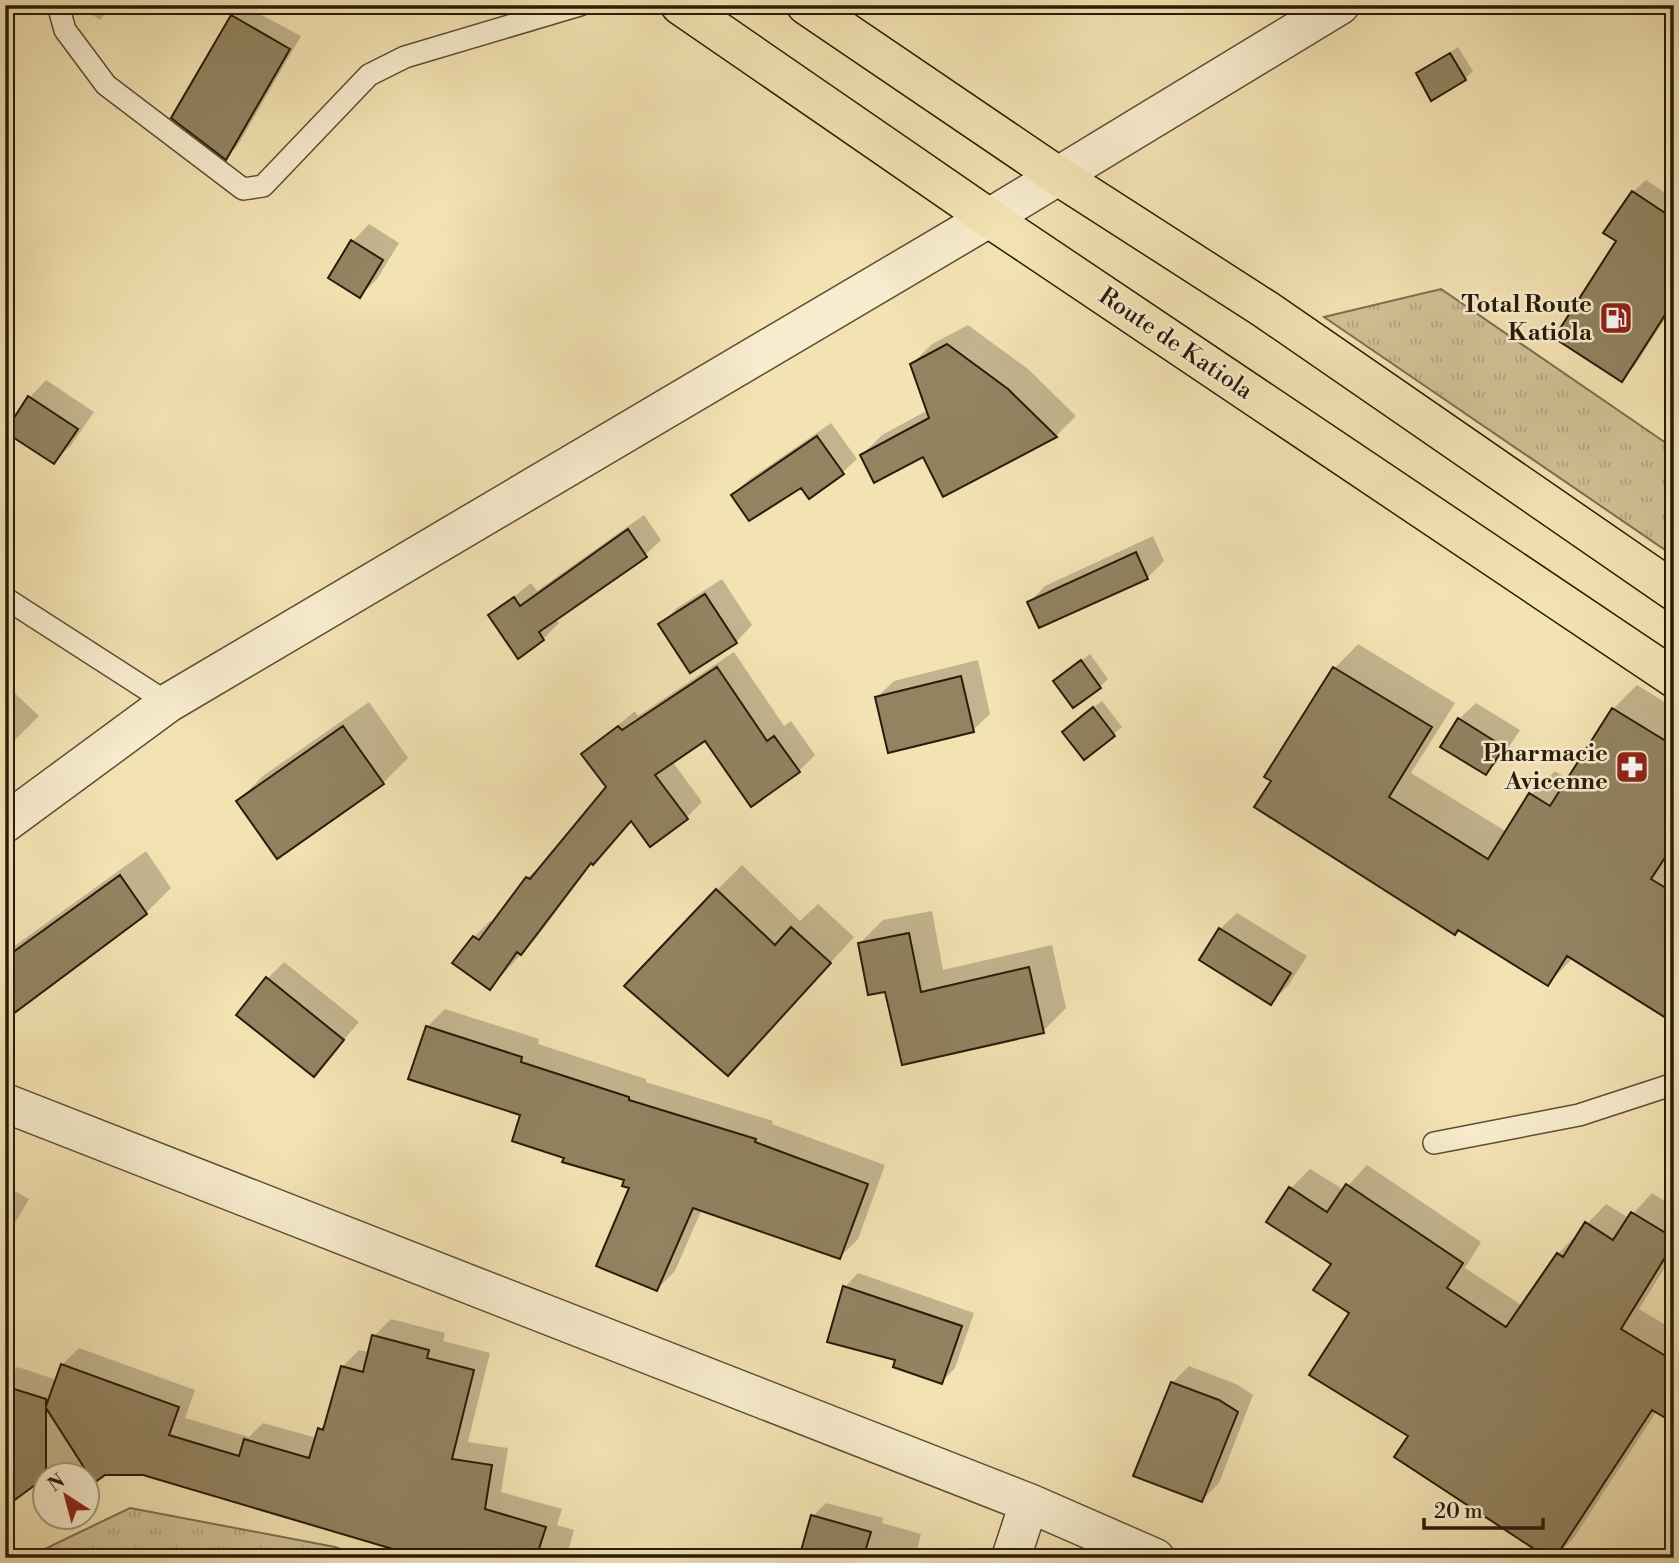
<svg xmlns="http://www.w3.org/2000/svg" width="1679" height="1563" font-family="'Libre Bodoni',serif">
	<defs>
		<pattern id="grass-tufts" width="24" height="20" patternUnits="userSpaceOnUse" patternTransform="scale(1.75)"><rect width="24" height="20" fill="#d1c095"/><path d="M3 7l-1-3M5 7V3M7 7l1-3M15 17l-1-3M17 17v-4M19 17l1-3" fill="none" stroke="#b3a47f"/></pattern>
	</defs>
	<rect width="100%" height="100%" fill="#f3e2b2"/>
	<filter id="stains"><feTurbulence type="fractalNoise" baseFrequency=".00286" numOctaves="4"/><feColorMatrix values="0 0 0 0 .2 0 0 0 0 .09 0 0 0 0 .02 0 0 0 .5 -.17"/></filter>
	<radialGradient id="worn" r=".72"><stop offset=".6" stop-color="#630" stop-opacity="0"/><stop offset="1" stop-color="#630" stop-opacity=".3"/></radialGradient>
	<!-- grass -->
	<path fill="url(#grass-tufts)" stroke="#7d6e50" stroke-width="2" d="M1441,289L1666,443L1674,479V556L1324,317Z
		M130,1508L335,1547L366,1558H26Z"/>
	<!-- shadow -->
	<path fill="#0003" d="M77,5H112L100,20Z
		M243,5L301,36L238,145L226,158L232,16Z
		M1458,47L1473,71L1465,79L1418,74Z
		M1646,180L1674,199V305L1634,367L1622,379L1618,241L1633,192Z
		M369,224L399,243L377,279L360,296L330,277L353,241Z
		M968,325L1028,369L1076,416L1056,436L924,455H862L882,435L928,410L912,364L932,344Z
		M46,380L94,412L71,445L54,462L7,431L30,397Z
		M831,423L857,459L843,472L810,497L802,486L733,495L747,481Z
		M644,515L661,540L645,555L556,619L559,623L543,639L490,616L531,583L537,591Z
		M1153,536L1164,561L1147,578L1039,626L1029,603L1045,586Z
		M722,579L752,625L736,642L661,625L677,608Z
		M1358,644L1455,703L1411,773L1507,832L1531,795L1555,771L1569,780L1613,709L1637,685L1674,708V1007L1573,958L1548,984L1267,777L1335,668Z
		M734,652L784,726L791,721L815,755L799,771L705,738L672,761L702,802L686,818L632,820L593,862L537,937L490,988L474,937L490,921L493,923L527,878L545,863L608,788L584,754L635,711L638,716Z
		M1090,654L1108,679L1100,687L1055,681Z
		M978,660L990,714L973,730L877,697L894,681Z
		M5,684L39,716L5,750Z
		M1102,701L1122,727L1084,758L1072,724Z
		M369,702L408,758L383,783L238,801L263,776Z
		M1476,703L1520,730L1503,756L1486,773L1459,719Z
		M146,851L171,888L146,913L5,1018V953Z
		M742,865L800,921L818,904L854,937L728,1074L717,890Z
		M932,911L943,970L1052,945L1066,1008L1043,1031L886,990L860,943L883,920Z
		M1237,913L1307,956L1288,986L1271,1002L1220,929Z
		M284,962L359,1022L314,1075L267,979Z
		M445,1009L539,1039L538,1044L646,1079V1082L773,1121L772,1124L885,1165L858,1239L840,1257L702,1209L675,1271L657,1289L627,1179L566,1157L427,1027Z
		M1367,1165L1481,1242L1465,1268L1523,1306L1558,1254L1606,1204L1629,1218L1652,1193L1674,1207V1253L1639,1309L1674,1330V1421L1657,1411L1573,1539L1554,1558L1410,1436L1351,1313L1333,1264L1291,1188L1310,1169L1344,1190Z
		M5,1185L29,1199L5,1240Z
		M858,1273L974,1313L955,1368L942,1382L897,1359L845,1287Z
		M391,1319L445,1333L443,1341L490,1353L468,1442L508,1448L501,1492L562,1509L557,1525L574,1530L566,1558H444L138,1472L88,1478V1476H46V1497L36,1482L5,1505V1377L18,1367L57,1380L62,1365L79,1348L195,1390L185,1418L249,1437L263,1423L317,1438L320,1429L327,1422L342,1367L359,1350L369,1352L374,1336Z
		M1189,1366L1236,1384L1253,1395L1219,1483L1202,1500L1172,1383Z
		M826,1503L883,1518L882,1523L921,1534L915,1558H801L813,1516Z"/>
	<!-- building -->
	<path fill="#928361" stroke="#291c0a" stroke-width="2" d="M231,15L290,49L226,160L171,118Z
		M1450,53L1466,80L1431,101L1416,73Z
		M1632,191L1674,219V301L1622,382L1554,338L1616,241L1603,233Z
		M351,240L383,260L360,298L328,278Z
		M947,344L1008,389L1057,437L943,497L923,457L874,483L860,455L929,418L910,364Z
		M28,396L78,429L54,464L5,432Z
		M817,436L844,474L809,499L801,488L749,521L731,495Z
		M628,529L647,557L539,632L544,640L518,659L488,615L514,597L520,606Z
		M1136,552L1148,579L1039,628L1027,602Z
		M705,594L737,643L690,673L658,624Z
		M1081,660L1101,688L1073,708L1053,681Z
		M717,667L767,741L774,736L800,772L751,807L705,741L655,775L688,819L650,847L631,821L593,865L591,863L521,955L517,952L490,990L452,963L473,936L479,940L526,877L530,879L606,787L581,754L618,726L622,730Z
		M1333,667L1432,727L1389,797L1488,859L1529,793L1550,806L1612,708L1674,746V844L1651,879L1674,893V1023L1567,956L1548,986L1458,930L1455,935L1254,807L1271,781L1264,777Z
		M961,676L974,732L888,753L875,697Z
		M1093,707L1115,736L1084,760L1062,732Z
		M1458,718L1504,747L1486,775L1440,747Z
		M343,726L384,784L277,859L236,801Z
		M120,875L147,914L5,1020V958Z
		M716,889L775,945L791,927L831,963L728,1076L624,986Z
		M1219,928L1291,973L1271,1005L1199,960Z
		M909,933L921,992L1029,967L1044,1033L902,1065L885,992L868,995L858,943Z
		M266,977L344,1040L314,1077L236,1015Z
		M426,1026L522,1057L521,1062L629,1097V1100L756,1139L755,1142L868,1184L840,1259L693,1208L657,1291L596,1266L629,1188L622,1186L624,1180L562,1162L564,1158L512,1141L520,1115L408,1079Z
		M1346,1184L1463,1263L1447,1288L1506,1327L1557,1253L1563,1257L1585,1222L1613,1240L1631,1212L1674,1238V1243L1621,1329L1674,1361V1423L1652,1410L1555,1558H1548L1394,1457L1408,1436L1309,1375L1349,1313L1313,1290L1331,1264L1266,1222L1289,1187L1327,1212Z
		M843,1286L962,1326L942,1384L893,1367L895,1360L827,1342Z
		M372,1335L429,1350L427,1358L474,1370L452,1459L492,1465L485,1509L546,1527L536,1558H423L143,1475H105L94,1483L46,1408V1477L5,1507V1386L46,1399V1406L61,1364L179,1407L169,1435L239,1456L244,1439L309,1458L318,1428L323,1430L341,1366L363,1372Z
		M1171,1382L1219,1400L1238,1412L1202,1502L1133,1476Z
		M811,1515L871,1532L863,1558H799Z"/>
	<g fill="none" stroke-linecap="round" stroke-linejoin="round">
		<defs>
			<path id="lane" d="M58,5L65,30L106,85L243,189L263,186L369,75L405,57L580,5
				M5,598L168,703
				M1434,1143L1579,1115L1674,1084"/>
			<path id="street" d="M5,823L168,703L989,218L1340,5
				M5,1103L1029,1503L1155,1558
				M1011,1558L1029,1503"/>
			<path id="highway" d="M680,5L989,218L1674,678
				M806,5L1058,176L1265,309L1674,591"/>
		</defs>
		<!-- lane casing -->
		<use href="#lane" stroke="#5c4e34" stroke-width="24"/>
		<!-- street casing -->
		<use href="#street" stroke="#5c4e34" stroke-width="41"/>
		<!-- highway casing -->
		<use href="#highway" stroke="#291c0a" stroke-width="41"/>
		<!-- lane -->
		<use href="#lane" stroke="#f7eccd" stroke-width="21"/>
		<!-- street -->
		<use href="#street" stroke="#f7eccd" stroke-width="38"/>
		<!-- highway -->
		<use href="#highway" stroke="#f3e2b2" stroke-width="38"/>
	</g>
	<!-- icons -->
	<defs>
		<symbol id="fuel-square" viewBox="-11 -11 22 22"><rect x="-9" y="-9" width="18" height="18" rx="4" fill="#8f2418" stroke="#f7eccd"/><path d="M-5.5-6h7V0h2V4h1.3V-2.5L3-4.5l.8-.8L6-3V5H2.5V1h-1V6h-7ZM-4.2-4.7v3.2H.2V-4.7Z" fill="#fff"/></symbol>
		<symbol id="pharmacy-square" viewBox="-11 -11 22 22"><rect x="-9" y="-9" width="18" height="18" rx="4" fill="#8f2418" stroke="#f7eccd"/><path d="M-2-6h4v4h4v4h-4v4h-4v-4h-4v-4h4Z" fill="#fff"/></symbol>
	</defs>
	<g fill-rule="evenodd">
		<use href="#fuel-square" x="1597" y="299" width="38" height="38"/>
		<use href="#pharmacy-square" x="1613" y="748" width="38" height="38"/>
	</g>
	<g text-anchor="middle" stroke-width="5" stroke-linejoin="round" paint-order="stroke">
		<!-- poi labels -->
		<g font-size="24" font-weight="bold" fill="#291c0a" stroke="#f7eccd" text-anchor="end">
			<text x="1592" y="312">Total Route<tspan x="1592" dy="28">Katiola</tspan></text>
			<text x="1608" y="761">Pharmacie<tspan x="1608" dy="28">Avicenne</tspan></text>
		</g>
		<!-- street labels -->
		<g font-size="24" fill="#291c0a" stroke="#f7eccd">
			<text transform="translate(1176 343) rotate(34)" y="8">Route de Katiola</text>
		</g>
	</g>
	<!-- margin -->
	<rect width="1679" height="1563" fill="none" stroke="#f3e2b2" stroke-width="28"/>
	<rect x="7" y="7" width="1665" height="1549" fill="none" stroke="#291c0a" stroke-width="3.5"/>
	<rect x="14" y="14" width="1651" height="1535" fill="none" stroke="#291c0a" stroke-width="2"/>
	<!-- north arrow -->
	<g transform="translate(66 1496) rotate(324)"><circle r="33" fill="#f7eccd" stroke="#a5997f" stroke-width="2"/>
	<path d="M0-5L12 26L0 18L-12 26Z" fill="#8f2418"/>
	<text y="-10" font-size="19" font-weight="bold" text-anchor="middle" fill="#291c0a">N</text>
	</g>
	<!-- scale -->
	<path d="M1424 1518v10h119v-10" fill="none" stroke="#291c0a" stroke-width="3.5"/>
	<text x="1434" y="1518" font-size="21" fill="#291c0a" stroke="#f7eccd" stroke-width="5" paint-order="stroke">20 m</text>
	<rect width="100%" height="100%" filter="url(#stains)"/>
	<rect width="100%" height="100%" fill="url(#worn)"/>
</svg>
